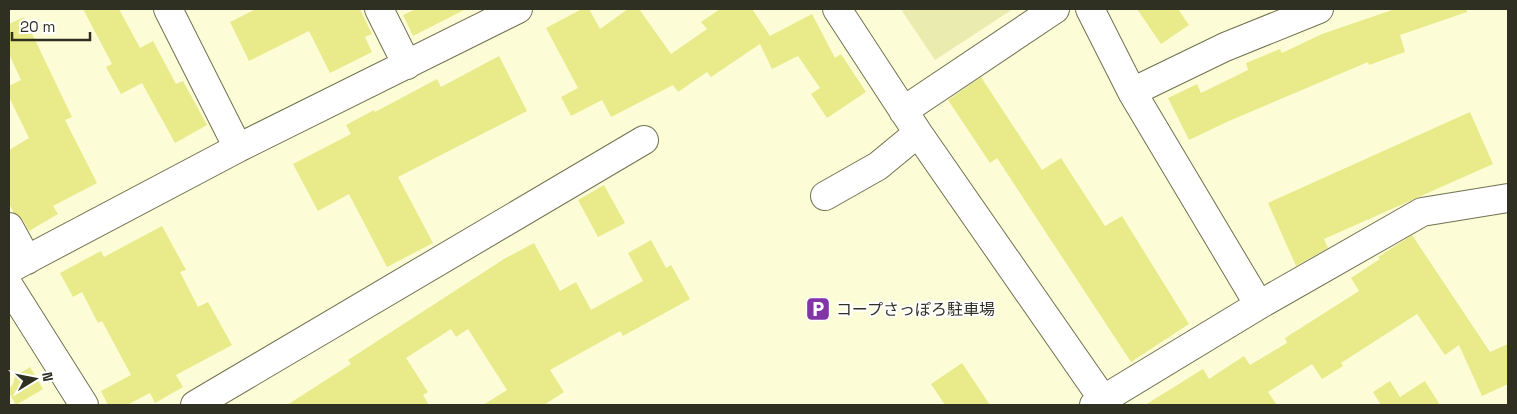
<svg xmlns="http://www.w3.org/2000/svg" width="1517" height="414" font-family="'Space Grotesk','Noto Sans JP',sans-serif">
	<rect width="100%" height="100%" fill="#fcfdd7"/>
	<!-- green -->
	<path fill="#e9ebaf" d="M906,9H1013L935,60L902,11Z"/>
	<!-- building -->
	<path fill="#e9ea8a" d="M83,9H119L140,48L153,41L176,84L183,81L207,125L175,143L142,83L121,94L106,67L112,64Z
		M256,9H360L372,34L365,37L372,52L330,73L309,31L249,61L230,22Z
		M416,9H466L413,36L403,15Z
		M582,9H589L600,29L628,9H639L671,54L707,29L701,22L720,9H752L770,36L812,14L835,58L841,54L866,92L827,118L811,94L820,88L798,56L772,69L760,44L711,77L707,72L678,92L673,85L611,117L602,100L571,116L561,97L578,88L546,28Z
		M1137,9H1178L1189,25L1161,44Z
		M1395,9H1467V12L1400,35L1405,52L1369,65L1368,62L1229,121L1189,140L1168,98L1197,84L1201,93L1248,70L1246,63L1280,49L1282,53L1322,34Z
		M24,17L72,117L65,120L97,183L53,206L58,214L29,231L23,220L14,213L9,204V150L29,138L9,97V86L21,80L9,54V24Z
		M499,56L527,111L398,177L433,243L387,267L349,194L318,211L293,164L351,134L346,125L374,110L375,112L437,79L441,87Z
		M981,77L1042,170L1061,158L1105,226L1122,216L1189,324L1131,362L997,158L990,163L948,100Z
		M1470,112L1493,164L1324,239L1328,248L1296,266L1268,203Z
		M604,185L625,223L598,237L578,200Z
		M162,226L186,270L180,272L198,307L208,302L232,345L176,375L183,387L155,403L150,393L127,405H108L101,391L131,375L102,321L98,323L82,292L73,297L60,273L101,251L104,257Z
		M1412,235L1490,352L1508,344V384L1482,396L1459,345L1445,355L1417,314L1341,363L1343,366L1322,379L1312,364L1268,392L1277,405H1145L1203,369L1209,379L1244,356L1250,365L1287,343L1285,338L1359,291L1351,278L1380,259L1378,257Z
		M651,240L666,268L671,265L690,299L623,336L620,331L550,370L564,392L544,405H483L507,390L468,329L456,337L451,329L406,358L428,392L423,395L429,405H287L351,364L348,360L504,259L534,243L560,291L576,282L591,310L643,281L628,253Z
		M962,363L990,405H945L931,384Z
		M30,367L43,389L16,405L9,393V389L13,384L15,376Z
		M1390,381L1400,397L1425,381L1440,405H1381L1373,392Z"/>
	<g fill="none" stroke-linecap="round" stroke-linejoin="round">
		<defs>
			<path id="minor" d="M168,9L238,148
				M379,9L407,65
				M837,9L918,133L1107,405
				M1090,9L1132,92L1259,305
				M1132,92L1225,47L1319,9
				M903,111L1055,9
				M825,196L878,166L918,133
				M9,227L27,260
				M9,269L238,148L518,9
				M9,286L84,405
				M195,405L644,140
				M1094,405L1259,305L1422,212L1508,198"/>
		</defs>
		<!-- minor casing -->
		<use href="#minor" stroke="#717150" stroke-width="30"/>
		<!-- minor -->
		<use href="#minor" stroke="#fff" stroke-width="28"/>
	</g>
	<!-- icons -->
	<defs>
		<symbol id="parking-square" viewBox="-11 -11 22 22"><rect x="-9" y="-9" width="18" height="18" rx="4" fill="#8235a6" stroke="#fff"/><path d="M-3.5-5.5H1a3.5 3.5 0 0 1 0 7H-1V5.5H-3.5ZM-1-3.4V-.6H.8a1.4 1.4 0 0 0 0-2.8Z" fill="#fff"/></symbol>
	</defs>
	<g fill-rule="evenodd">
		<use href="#parking-square" x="804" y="295" width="28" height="28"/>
	</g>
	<g text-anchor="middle" stroke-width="4" stroke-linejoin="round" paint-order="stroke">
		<!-- poi labels -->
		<g font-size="16" fill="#303022" stroke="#fff" text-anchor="start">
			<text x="836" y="315">コープさっぽろ駐車場</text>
		</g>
	</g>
	<!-- border -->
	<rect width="1517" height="414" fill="none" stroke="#303022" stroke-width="20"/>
	<!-- north arrow -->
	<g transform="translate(35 379) rotate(80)" stroke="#ffffff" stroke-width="4" paint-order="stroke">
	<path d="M0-4L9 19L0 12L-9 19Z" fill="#303022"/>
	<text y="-8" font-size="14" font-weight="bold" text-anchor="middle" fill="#303022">N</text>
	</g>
	<!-- scale -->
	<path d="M12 32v8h78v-8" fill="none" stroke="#303022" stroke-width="2.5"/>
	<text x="20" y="32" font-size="15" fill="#303022" stroke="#ffffff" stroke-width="4" paint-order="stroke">20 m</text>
</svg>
